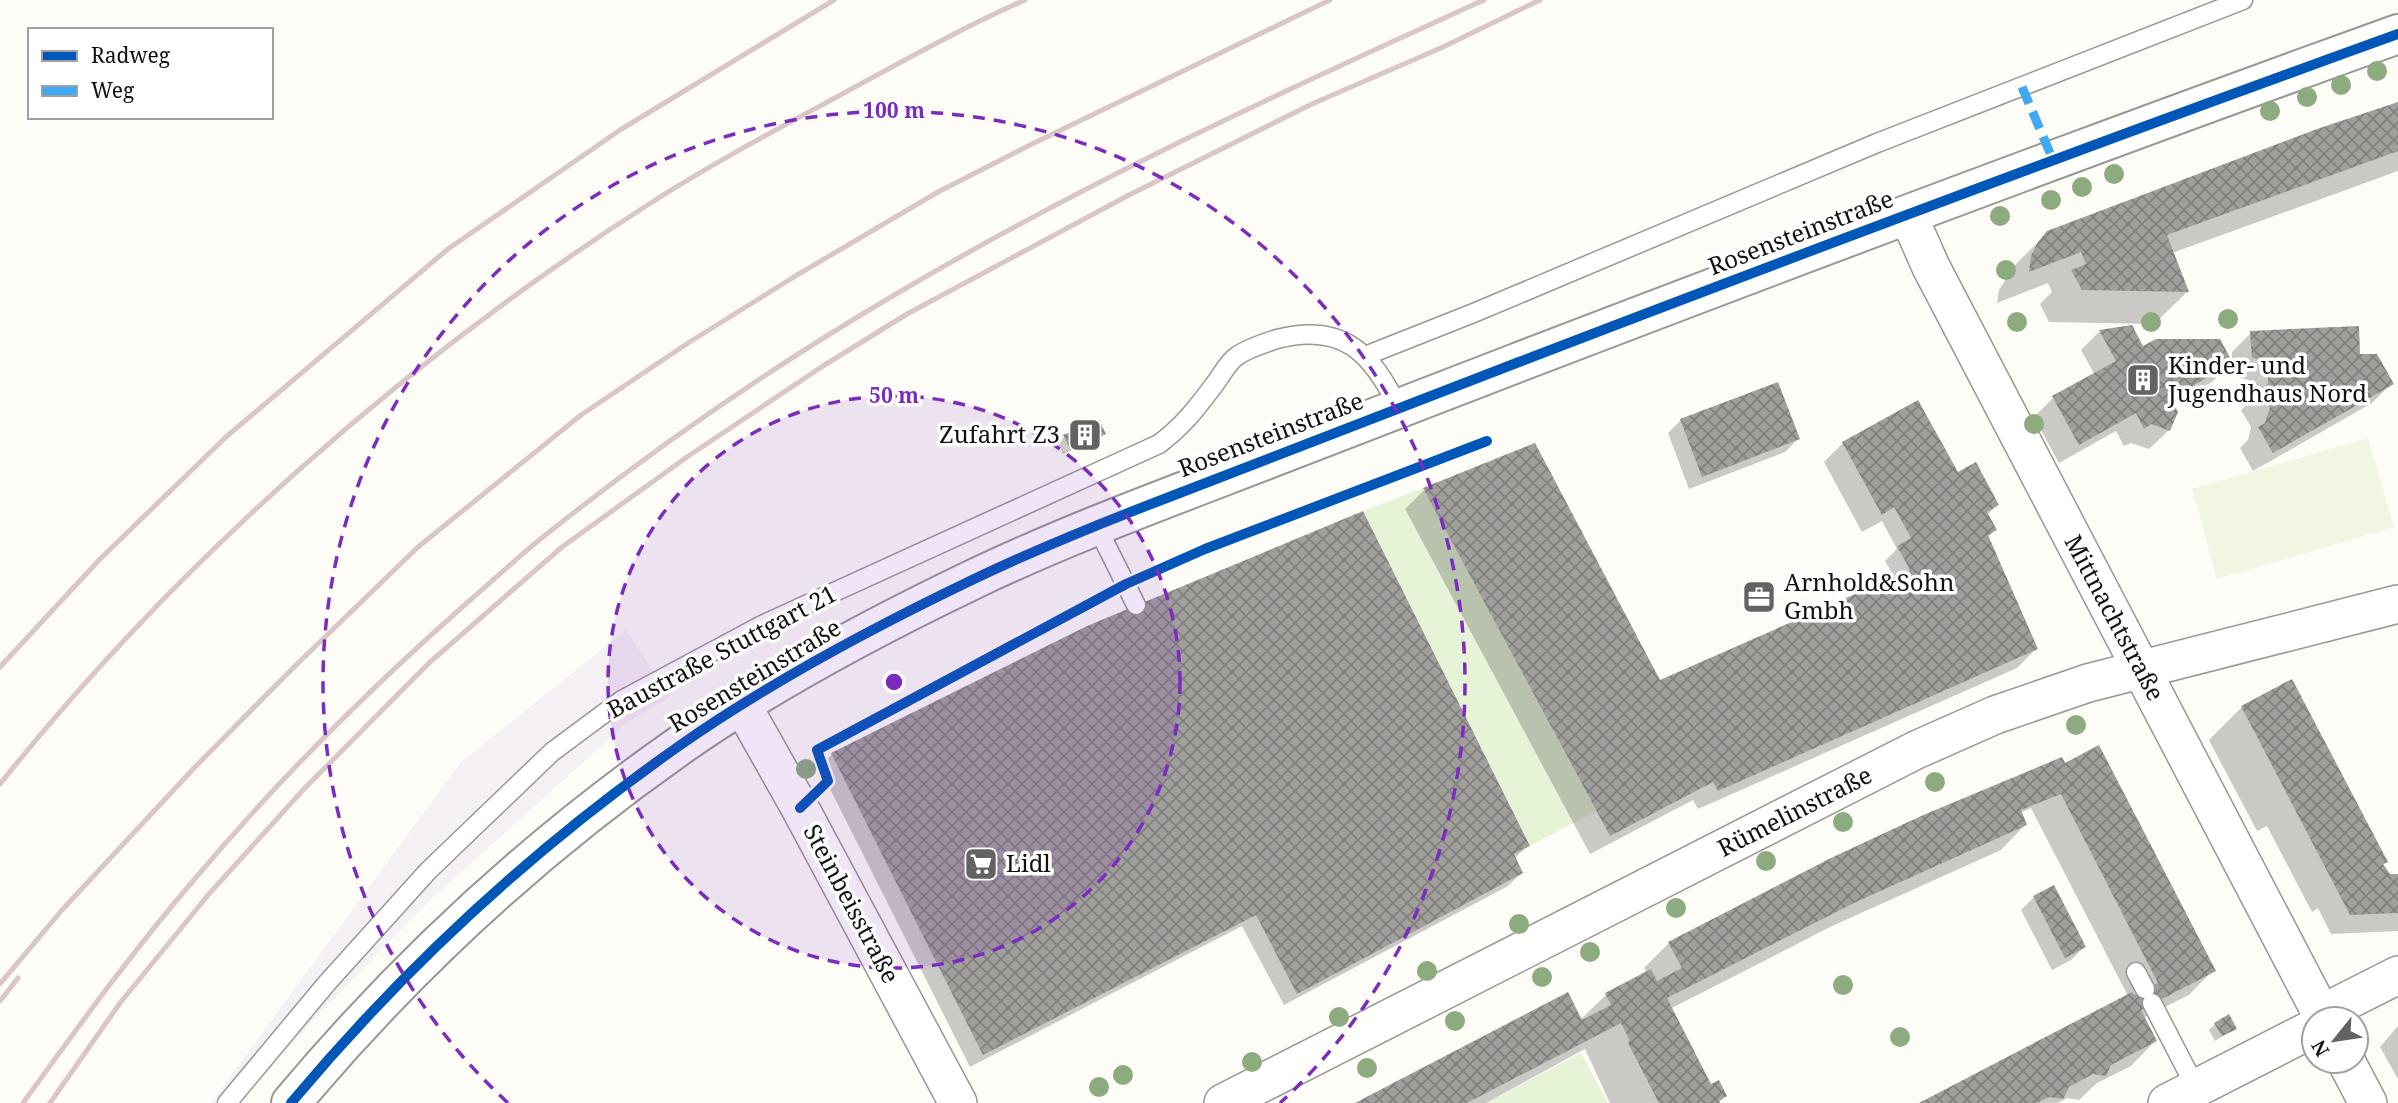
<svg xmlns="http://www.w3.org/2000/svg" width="2398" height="1103" font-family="'Noto Serif',serif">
	<defs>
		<pattern id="building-cross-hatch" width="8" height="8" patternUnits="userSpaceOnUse" patternTransform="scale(1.75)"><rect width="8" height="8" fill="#a19f9c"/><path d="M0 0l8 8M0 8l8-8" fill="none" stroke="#82807e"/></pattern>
	</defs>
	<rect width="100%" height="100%" fill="#fdfcf7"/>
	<!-- industrial -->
	<path fill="#f5f0f3" d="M626,630L670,697L630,720L428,902L324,1008L239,1103H211L461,762Z"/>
	<!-- grass -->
	<path fill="#e7f3d7" d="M1423,488L1596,811L1530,846L1363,511Z
		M1581,1053L1608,1103H1486Z"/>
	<!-- pitch -->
	<path fill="#f0f6e1" d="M2368,438L2394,527L2217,579L2192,489Z"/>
	<!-- shadow -->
	<path fill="#0003" d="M2398,104V171L2172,253L2187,292L2154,324L2049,322L2040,304L2052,292L2048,283L1997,303L1999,290L2015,265L2048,232Z
		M2100,331L2143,348L2231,363L2212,382L2172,404L2169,430L2149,449L2131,443L2124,446L2116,431L2059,463L2034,417L2053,398L2095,375L2081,350Z
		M2251,333L2358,356L2392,383L2372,403L2253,471L2240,448L2248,440L2251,427L2241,410L2250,402L2249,380L2233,376L2232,352Z
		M1681,420L1798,439L1785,452L1689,489L1668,433Z
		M1104,434L1098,440L1063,454L1058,443L1064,437Z
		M1843,443L1956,472L1997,505L1987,515L1995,530L1987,538L2036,649L2017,668L1698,809L1693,800L1590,854L1405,509L1424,490L1659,682L1895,578L1885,561L1897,549L1882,521L1862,532L1824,462Z
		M2242,707L2382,865L2389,876H2398V931L2331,934L2318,908L2312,912L2267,826L2257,831L2209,740Z
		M832,754L1527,846L1514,859L1521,873L1508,886L1284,1005L1242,926L970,1067L819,767Z
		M2061,759L2213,970L2189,995L2143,1018L2155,1041L2131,1066L2097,1083L2079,1100L2067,1098L2058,1103H1923L2128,996L2031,808L2020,813L2025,825L2001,850L1830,927L1670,1009L1710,1087L1725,1096L1718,1103H1610L1585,1049L1486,1103H1359L1580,1020L1606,995L1647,973L1644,968L1669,943L1834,858Z
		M2034,897L2084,947L2071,960L2052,970L2021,910Z
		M2215,1024L2235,1029L2215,1041L2209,1030Z
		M2398,1026V1079L2380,1047Z"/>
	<!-- building -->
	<path fill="url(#building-cross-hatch)" d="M2398,102V151L2167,235L2189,292L2082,290L2071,270L2086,264L2081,252L2029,272L2031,256L2038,242L2047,231L2317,129Z
		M2132,325L2143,346L2156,339H2220L2233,363L2171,398L2178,412L2170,431L2151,424L2144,429L2136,413L2079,445L2052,396L2116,361L2099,330Z
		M2359,326L2360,354H2377L2394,384L2273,453L2258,427L2265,423L2270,407L2259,390L2268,384V361L2252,358L2250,331Z
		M1778,382L1800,439L1702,477L1680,419Z
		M1918,400L1958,472L1976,462L1999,505L1987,512L1997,530L1988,535L2038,649L1718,791L1713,782L1610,836L1423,488L1535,443L1660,680L1910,570L1897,546L1911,538L1894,507L1882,515L1842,442Z
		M1099,420L1106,434L1070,449L1063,435Z
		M1363,511L1530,846L1514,854L1523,873L1297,994L1256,915L983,1055L831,753L1087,626Z
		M2292,679L2388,862L2383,864L2390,874H2398V913L2350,915L2241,706Z
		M2099,745L2216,971L2141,1010L2157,1041L2111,1065L2106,1076L2093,1074L2069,1087L2063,1099L2049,1097L2037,1103H1919L2132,992L2134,995L2158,983L2061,794L2021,810L2027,825L1856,902L1667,998L1711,1084L1719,1080L1727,1096L1719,1101L1720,1103H1659L1628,1043L1630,1041L1621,1023L1467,1103H1355L1568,992L1582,1020L1611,1005L1605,993L1651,969L1657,981L1682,968L1668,942L1833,857L1921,816L2062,757L2065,763Z
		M2054,885L2086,947L2065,958L2033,896Z
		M2229,1014L2237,1029L2222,1036L2214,1023Z"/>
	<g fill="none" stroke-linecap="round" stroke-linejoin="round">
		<defs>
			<path id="service" d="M1365,356L1476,312L1877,143L2243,0
				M1097,527L1136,605
				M2136,972L2145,989
				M2152,1003L2196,1088
				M227,1103L327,983L428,871L552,752L622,700L762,625L1159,444C1183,426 1196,409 1214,385C1221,376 1228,362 1237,356C1248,348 1265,343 1277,339C1343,322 1372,353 1399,409"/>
			<path id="minor" d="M1908,215L1931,267L2324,1019
				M742,705L800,808L958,1103
				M2321,1014L2398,975
				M2346,1061L2368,1103
				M1223,1103L1916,750L1995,715L2088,683L2398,604
				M2167,1103L2314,1028"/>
			<path id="tertiary" d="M291,1103C404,968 535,847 679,746C770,682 872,628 972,580C1051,542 1135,510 1216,479C1317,440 1418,401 1519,362C1811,250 2104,140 2398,34"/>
		</defs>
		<!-- service casing -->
		<use href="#service" stroke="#979795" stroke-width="21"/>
		<!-- minor casing -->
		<use href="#minor" stroke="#979795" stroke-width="40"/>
		<!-- tertiary casing -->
		<use href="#tertiary" stroke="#979795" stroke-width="42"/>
		<!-- service -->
		<use href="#service" stroke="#fffffe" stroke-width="18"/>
		<!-- minor -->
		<use href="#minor" stroke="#fffffe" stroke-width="37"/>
		<!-- tertiary -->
		<use href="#tertiary" stroke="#fffffe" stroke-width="38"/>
		<!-- rail -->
		<path stroke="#d9c6c7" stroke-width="5" d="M0,667L100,559L227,436L448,249L620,130L834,0
			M0,784C178,561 406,360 646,206C706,167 770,133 833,99C896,65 959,29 1025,0
			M0,984L62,910L128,839L195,767L293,668L418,547L581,415L688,343L797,275L938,192L1030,145L1330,0
			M0,1001L18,978
			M23,1103C78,1027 132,952 193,881C277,781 370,688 468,602C496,578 523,552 553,529C660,444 774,366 891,297C1081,184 1283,91 1484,0
			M50,1103L120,1003L209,894L303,790L429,663L562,547L687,457L823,366L907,314L1129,195L1312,104L1443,47L1540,0"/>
		<!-- quiet -->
		<path stroke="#3fa9f5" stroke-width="9" stroke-dasharray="18 9" stroke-linecap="butt" d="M2022,87L2053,160"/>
		<defs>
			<path id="cycleway" d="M800,808L828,781L817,750L1126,584L1205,549L1487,441
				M291,1103C404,968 535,847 679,746C770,682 872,628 972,580C1051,542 1135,510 1216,479C1317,440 1418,401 1519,362C1811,250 2104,140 2398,34"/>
		</defs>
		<!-- cycleway casing -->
		<use href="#cycleway" stroke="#fff" stroke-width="15"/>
		<!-- cycleway -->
		<use href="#cycleway" stroke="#0057b8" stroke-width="10"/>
	</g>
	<!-- trees -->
	<g fill="#8cac80">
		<circle cx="2377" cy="71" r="10"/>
		<circle cx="2341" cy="85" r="10"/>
		<circle cx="2307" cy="97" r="10"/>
		<circle cx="2270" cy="111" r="10"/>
		<circle cx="2114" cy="174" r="10"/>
		<circle cx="2082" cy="187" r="10"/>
		<circle cx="2051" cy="200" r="10"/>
		<circle cx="2000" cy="216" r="10"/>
		<circle cx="2006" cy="270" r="10"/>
		<circle cx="2228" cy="319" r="10"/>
		<circle cx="2017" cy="322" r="10"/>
		<circle cx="2151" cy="322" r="10"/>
		<circle cx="2034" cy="424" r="10"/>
		<circle cx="2076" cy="725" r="10"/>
		<circle cx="806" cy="769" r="10"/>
		<circle cx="1935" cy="782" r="10"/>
		<circle cx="1843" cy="822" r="10"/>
		<circle cx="1766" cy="861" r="10"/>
		<circle cx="1676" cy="908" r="10"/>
		<circle cx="1519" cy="924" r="10"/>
		<circle cx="1590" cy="952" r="10"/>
		<circle cx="1427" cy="971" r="10"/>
		<circle cx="1542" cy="977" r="10"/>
		<circle cx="1843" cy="985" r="10"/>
		<circle cx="1339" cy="1017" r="10"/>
		<circle cx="1455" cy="1021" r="10"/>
		<circle cx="1900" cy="1037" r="10"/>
		<circle cx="1252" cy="1062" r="10"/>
		<circle cx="1367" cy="1068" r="10"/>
		<circle cx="1123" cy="1075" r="10"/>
		<circle cx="1099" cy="1087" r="10"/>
	</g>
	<!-- distance rings -->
	<circle cx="894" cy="682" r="286" fill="#7b2cbf" fill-opacity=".12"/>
	<g fill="none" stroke="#7b2cbf" stroke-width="3.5" stroke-dasharray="12 9">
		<circle cx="894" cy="682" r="286"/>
		<path d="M508 1103A571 571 0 1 1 1280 1103"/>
	</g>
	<!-- icons -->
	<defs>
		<symbol id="building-square" viewBox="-11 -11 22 22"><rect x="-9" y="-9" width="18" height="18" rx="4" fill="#646362" stroke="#fff"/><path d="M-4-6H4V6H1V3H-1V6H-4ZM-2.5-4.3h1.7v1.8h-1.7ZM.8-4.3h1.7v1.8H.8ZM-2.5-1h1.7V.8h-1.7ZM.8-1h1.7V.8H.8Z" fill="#fff"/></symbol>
		<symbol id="office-square" viewBox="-11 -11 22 22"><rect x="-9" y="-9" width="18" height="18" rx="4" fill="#646362" stroke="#fff"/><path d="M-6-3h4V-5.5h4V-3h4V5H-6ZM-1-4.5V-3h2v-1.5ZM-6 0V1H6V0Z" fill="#fff"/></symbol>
		<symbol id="supermarket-square" viewBox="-11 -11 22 22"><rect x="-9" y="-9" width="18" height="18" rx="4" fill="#646362" stroke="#fff"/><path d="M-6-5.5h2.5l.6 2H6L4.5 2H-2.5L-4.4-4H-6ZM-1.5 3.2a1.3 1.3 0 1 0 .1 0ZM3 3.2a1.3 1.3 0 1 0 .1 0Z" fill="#fff"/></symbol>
	</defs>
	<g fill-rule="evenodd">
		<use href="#building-square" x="2124" y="361" width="38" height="38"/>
		<use href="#building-square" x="1066" y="416" width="38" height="38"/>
		<use href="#office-square" x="1740" y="578" width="38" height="38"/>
		<use href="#supermarket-square" x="962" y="845" width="38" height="38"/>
	</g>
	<g text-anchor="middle" stroke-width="7" stroke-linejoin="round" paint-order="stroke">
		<!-- street labels -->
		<g font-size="24" fill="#111" stroke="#fff">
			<text transform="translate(1801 233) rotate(-21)" y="8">Rosensteinstraße</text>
			<text transform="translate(1271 435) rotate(-21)" y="8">Rosensteinstraße</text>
			<text transform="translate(2114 618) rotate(62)" y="8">Mittnachtstraße</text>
			<text transform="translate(722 652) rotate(-28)" y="8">Baustraße Stuttgart 21</text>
			<text transform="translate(755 676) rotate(-31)" y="8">Rosensteinstraße</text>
			<text transform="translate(1795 812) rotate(-27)" y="8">Rümelinstraße</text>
			<text transform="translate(851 904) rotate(62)" y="8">Steinbeisstraße</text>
		</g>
		<!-- poi labels -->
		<g font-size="24" fill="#111" stroke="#fff" text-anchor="start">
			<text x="2168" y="374">Kinder- und<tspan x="2168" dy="28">Jugendhaus Nord</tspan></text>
			<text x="1060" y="443" text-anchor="end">Zufahrt Z3</text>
			<text x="1784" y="591">Arnhold&amp;Sohn<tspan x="1784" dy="28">Gmbh</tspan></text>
			<text x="1006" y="872">Lidl</text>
		</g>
	</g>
	<circle cx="894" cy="682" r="10" fill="#7b2cbf" stroke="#fff" stroke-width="3.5"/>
	<g font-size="21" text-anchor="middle" font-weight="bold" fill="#7b2cbf" stroke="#fff" stroke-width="7" stroke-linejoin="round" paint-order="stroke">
		<text x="894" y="118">100 m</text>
		<text x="894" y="403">50 m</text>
	</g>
	<!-- legend -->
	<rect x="28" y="28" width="245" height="91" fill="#ffffff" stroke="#a0a0a0" stroke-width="2"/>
	<rect x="42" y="51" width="35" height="10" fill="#0057b8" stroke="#a0a0a0" stroke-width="2"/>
	<text x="91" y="63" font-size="21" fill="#111111">Radweg</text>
	<rect x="42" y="86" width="35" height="10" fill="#3fa9f5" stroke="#a0a0a0" stroke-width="2"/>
	<text x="91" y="98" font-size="21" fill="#111111">Weg</text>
	<!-- north arrow -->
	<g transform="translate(2335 1040) rotate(240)"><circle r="33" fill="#ffffff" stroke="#a0a0a0" stroke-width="2"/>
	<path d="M0-5L12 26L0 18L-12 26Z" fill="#646362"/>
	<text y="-10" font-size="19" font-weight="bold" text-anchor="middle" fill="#111111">N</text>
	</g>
</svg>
